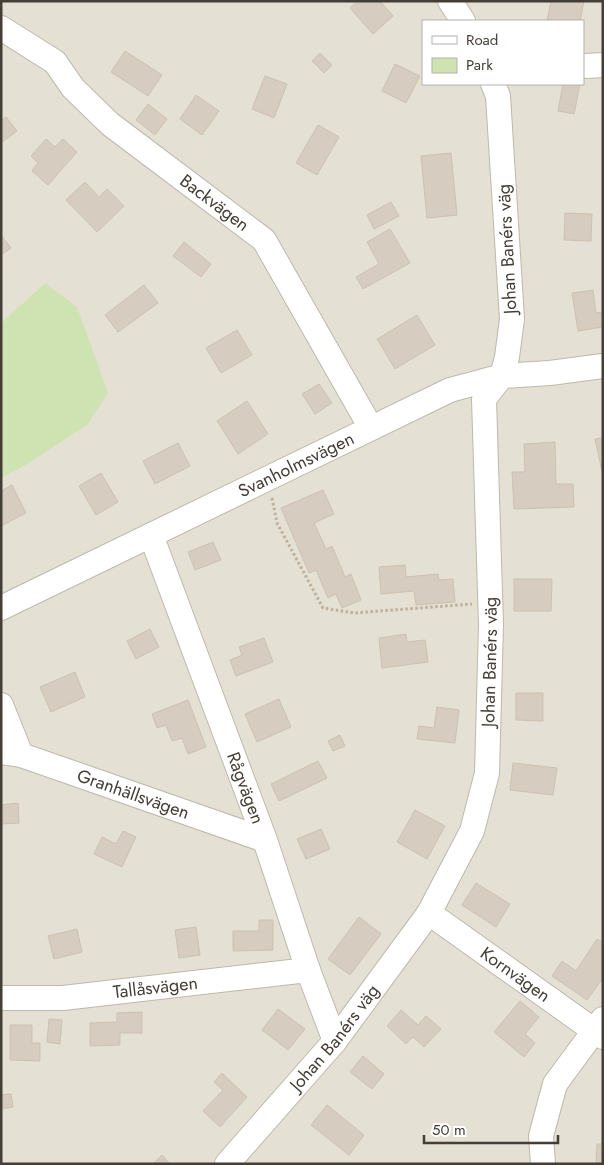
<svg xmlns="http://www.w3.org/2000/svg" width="604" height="1165" font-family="Jost,sans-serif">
	<rect width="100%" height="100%" fill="#f2eee6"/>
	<!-- residential -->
	<path fill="#e5e0d4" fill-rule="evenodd" d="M1,1H603V1164H1V478L26,465L87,425L45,283L1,323ZM423,21H583V84H423Z"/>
	<!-- green -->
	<path fill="#cee3b1" d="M45,283L77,307L108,393L87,425L26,465L1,478V323Z"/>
	<!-- building -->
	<path fill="#d6ccbf" stroke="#cdc1b0" d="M358,1H380L393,16L373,34L350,8Z
		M551,1H584L580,21H547Z
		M125,51L162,75L148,96L111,72Z
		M320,53L332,65L324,73L312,61Z
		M395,64L420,76L406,103L382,91Z
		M265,76L287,84L274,118L252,109Z
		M563,84H580L574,114L558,111Z
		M196,95L219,111L202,135L180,119Z
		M148,104L167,119L155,135L136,120Z
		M6,117L17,131L1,143V121Z
		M318,125L339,137L317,175L296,163Z
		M46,139L55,147L63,139L77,152L48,185L32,171L38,163L31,156Z
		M451,153L457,215L427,218L421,156Z
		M85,182L99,197L107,189L124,206L97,232L66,200Z
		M391,202L399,216L374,229L367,215Z
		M565,213L592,214L591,241L564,240Z
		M390,229L410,263L363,289L356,277L379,264L367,242Z
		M1,235L11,248L1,255Z
		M184,242L211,264L201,277L173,256Z
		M144,285L158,303L118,332L105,315Z
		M593,290L596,313L603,312V327L578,331L572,293Z
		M417,315L435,345L395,369L377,339Z
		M237,330L252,355L221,373L206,348Z
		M319,384L332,403L315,414L302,394Z
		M247,401L268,434L238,454L217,421Z
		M603,438V476L595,439Z
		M555,442L556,484H573L574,507L514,509L512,472H525L524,444Z
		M178,443L190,466L155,484L143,461Z
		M101,473L118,502L96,515L79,486Z
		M12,485L26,513L1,526V491Z
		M323,490L334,514L314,523L326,549L332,546L345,577L351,574L361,600L342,608L336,594L328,598L316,570L309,573L281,508Z
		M213,542L221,560L195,570L188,552Z
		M405,565L406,577L438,574L439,580L453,579L455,602L416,605L414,591L381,594L379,567Z
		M514,579H552L551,611H514Z
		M150,629L159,647L136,659L127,641Z
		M406,634L407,642L425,640L428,662L382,668L379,638Z
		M264,638L273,662L236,676L230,660L242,655L239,647Z
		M75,672L85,697L51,712L40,687Z
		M516,693H543V721L516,720Z
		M279,699L291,727L257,742L245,714Z
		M188,700L206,747L188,754L182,738L172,741L166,725L157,728L152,714Z
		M437,707L459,710L455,743L417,739L419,726L434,728Z
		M340,735L345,746L333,751L328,741Z
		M318,761L327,778L279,801L271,784Z
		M513,763L557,768L553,795L510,790Z
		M18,803L19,823L1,824V805Z
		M415,810L445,826L427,859L397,842Z
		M321,829L330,849L306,859L297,839Z
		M123,831L136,837L122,867L94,854L102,837L116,844Z
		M476,883L510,904L496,927L462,905Z
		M359,917L381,934L350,975L328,959Z
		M259,920H273V950L233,951V931H259Z
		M196,927L200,955L179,958L175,930Z
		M77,929L82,952L54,959L48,936Z
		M597,939L603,943V978L587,1000L552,976L562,961L576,971Z
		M520,1001L539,1017L525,1034L535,1043L524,1057L494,1032Z
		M278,1009L305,1029L288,1050L262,1030Z
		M401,1010L418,1025L426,1016L441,1029L424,1047L413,1037L406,1044L387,1026Z
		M142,1012V1033H120V1045L90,1046V1023L117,1022V1013Z
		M49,1019L62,1020L60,1044L47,1042Z
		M10,1025H32V1043H40V1061L10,1060Z
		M363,1056L384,1074L372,1089L350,1072Z
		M222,1073L247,1097L220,1127L203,1111L223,1090L214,1082Z
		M11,1094L13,1107L1,1109V1095Z
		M327,1105L364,1135L349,1155L311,1125Z
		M597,1144H603V1164H596Z
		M162,1155L170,1164H153Z"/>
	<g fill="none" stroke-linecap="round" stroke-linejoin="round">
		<defs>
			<g id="minor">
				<path d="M450,1L463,21"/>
				<path id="s1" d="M1,28L55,62L73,88L110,124L264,240L371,428"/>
				<path d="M586,66L603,65"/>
				<path id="s2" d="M151,535L265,840L308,970L335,1041"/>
				<path id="s3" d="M1,608L450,390L502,376L550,373L603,366"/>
				<path d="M1,705L21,755"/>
				<path id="s4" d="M1,752L21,755L265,840"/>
				<path id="s5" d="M429,913L603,1037"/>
				<path id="s6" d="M1,998H63L308,970"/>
				<path id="s7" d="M227,1164L335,1041L429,913L472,831L487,773L491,625L484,399L502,376L507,357L512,319L498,96L493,84"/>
				<path d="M543,1164L541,1136L555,1084L603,1019"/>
			</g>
		</defs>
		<!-- minor casing -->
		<use href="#minor" stroke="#bfb8ac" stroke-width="26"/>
		<!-- path -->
		<path stroke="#bdb09c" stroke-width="3" stroke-dasharray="2.5 2.5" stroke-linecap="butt" d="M272,498L277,523L323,608L354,613L472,604"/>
		<!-- minor -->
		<use href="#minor" stroke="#fff" stroke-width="24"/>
	</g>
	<g text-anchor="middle" stroke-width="4" stroke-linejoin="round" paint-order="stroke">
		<!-- street labels -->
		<g font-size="18" fill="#443e36" stroke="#fff">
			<text dy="6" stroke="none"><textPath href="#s1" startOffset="278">Backvägen</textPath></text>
			<text transform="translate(507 249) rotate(-93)" y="6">Johan Banérs väg</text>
			<text dy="6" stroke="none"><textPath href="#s3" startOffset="328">Svanholmsvägen</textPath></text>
			<text dy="6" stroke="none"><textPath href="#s7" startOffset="586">Johan Banérs väg</textPath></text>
			<text dy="6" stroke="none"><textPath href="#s2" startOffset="270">Rågvägen</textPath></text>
			<text dy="6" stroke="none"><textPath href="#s4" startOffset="139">Granhällsvägen</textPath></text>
			<text dy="6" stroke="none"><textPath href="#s5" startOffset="106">Kornvägen</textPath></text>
			<text dy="6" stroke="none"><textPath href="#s6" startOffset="155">Tallåsvägen</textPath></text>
			<text dy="6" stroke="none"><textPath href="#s7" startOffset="166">Johan Banérs väg</textPath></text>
		</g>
	</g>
	<!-- border -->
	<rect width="604" height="1165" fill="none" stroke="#443e36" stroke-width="5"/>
	<!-- legend -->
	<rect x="422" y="20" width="162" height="65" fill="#ffffff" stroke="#b4b2af"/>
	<rect x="432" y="36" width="25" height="8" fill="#ffffff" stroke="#b4b2af"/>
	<text x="466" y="45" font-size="15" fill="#443e36">Road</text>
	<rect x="432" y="58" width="25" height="15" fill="#cee3b1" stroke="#b4b2af"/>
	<text x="466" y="70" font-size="15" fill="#443e36">Park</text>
	<!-- scale -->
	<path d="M424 1135v8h134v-8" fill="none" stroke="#443e36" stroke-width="2.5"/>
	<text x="432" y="1135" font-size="15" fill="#443e36" stroke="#ffffff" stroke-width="4" paint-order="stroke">50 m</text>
</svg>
